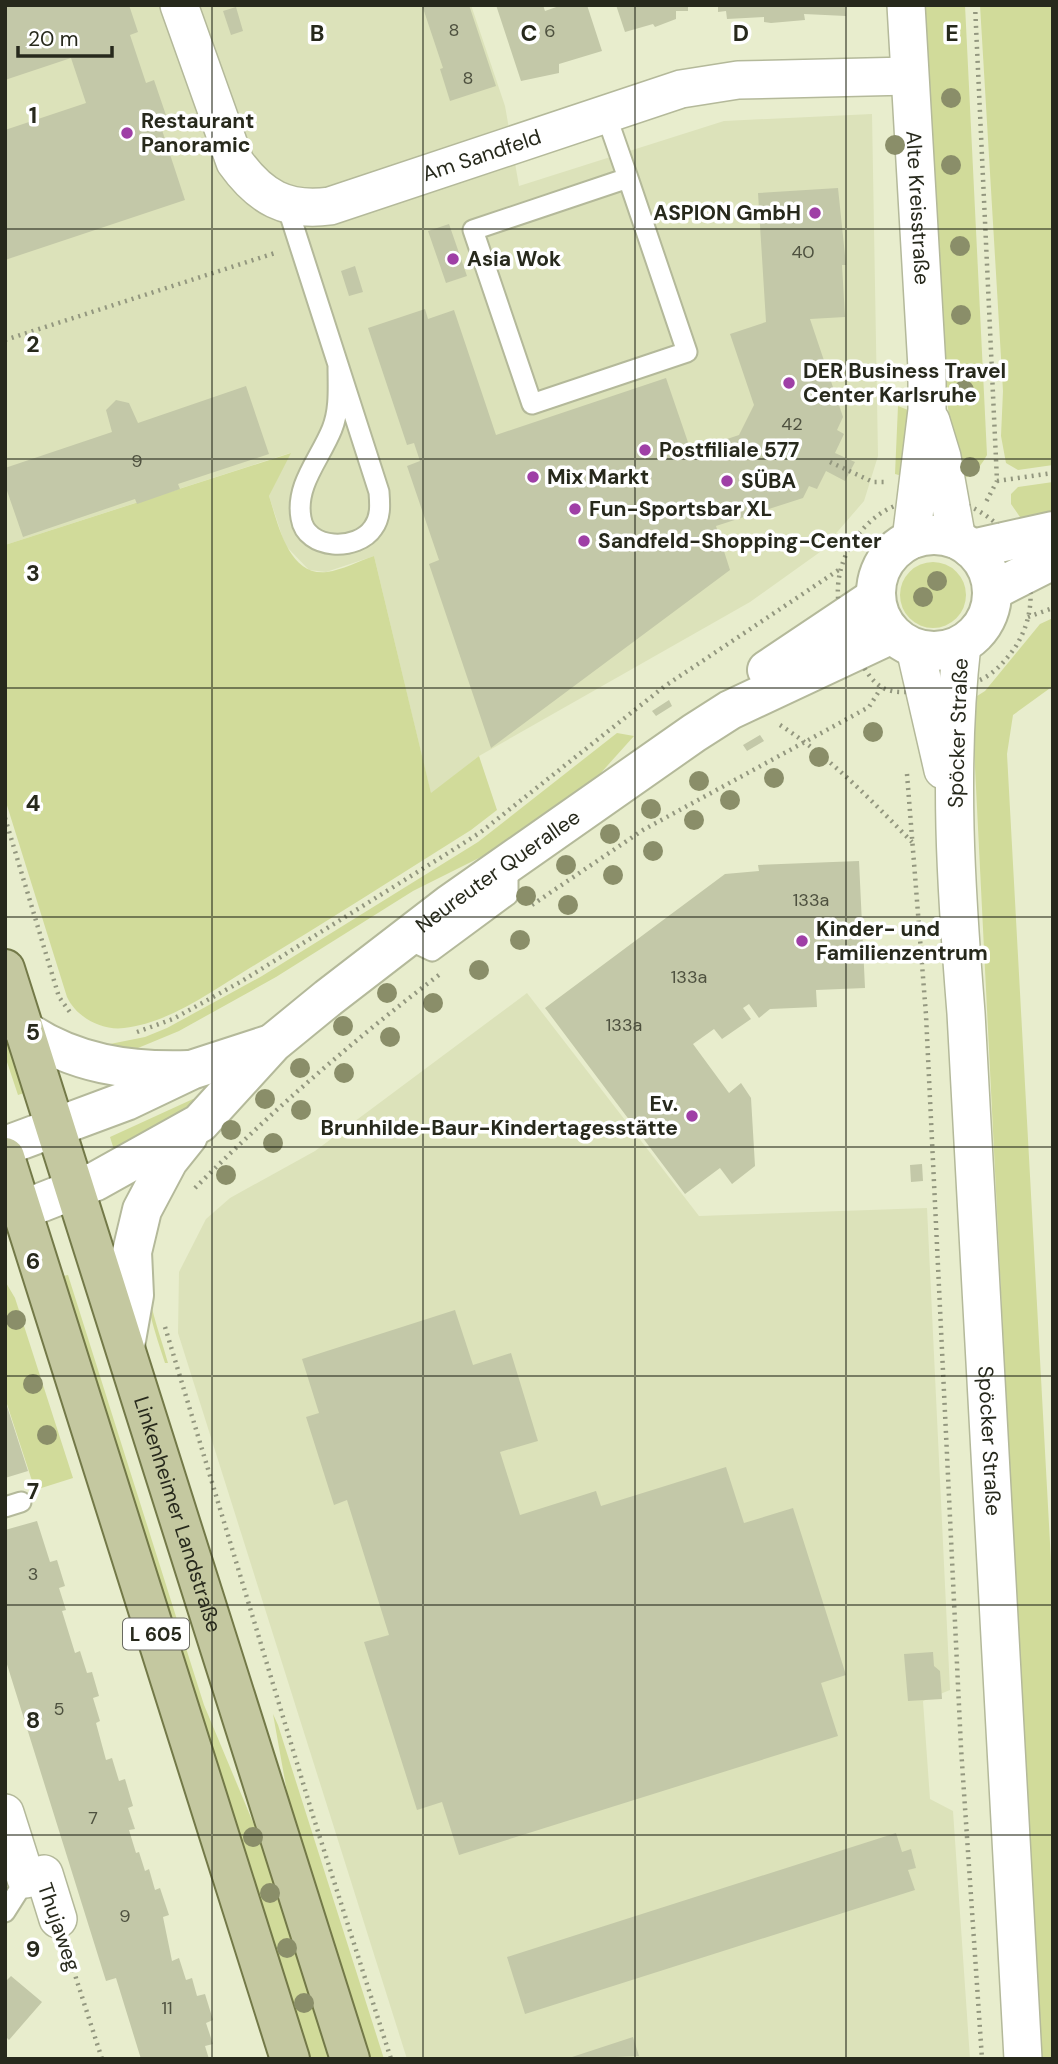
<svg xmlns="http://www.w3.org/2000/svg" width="1058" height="2064" font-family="'DM Sans',sans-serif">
  <rect width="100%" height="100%" fill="#e8edcd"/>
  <path fill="#dce2ba" d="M5 5H471L505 106 519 186 724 121 872 114 878 456 864 501 820 552 750 602 479 756 431 794 374 556 326 572 309 570 285 545 269 496 290 453 5 545Z
    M527 993 699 1216 927 1208 950 1690 923 1701 930 1799 953 1811 970 2059H407L178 1333 179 1272 206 1219 230 1198 315 1151Z"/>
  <path fill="#d1db9a" d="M923 5H965L987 455C980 467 972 479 957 479L943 368Z
    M980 5H1053V465L1018 470 1006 463 1001 436 1003 391Z
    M898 406 908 410 906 477 895 474Z
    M291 453 269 496C278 523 288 577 327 572 342 570 359 561 374 556L431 793 479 756 497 810 471 830C398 876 326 922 253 966 215 989 170 1023 124 1028 102 1031 76 1017 67 997L5 799V545Z
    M1053 482V519L1027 527 1011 504V494L1018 487Z
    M900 595a33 33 0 1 1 66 0a33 33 0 1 1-66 0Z
    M1053 618V686L1013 715 1007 754 1053 1598V2059H1039L973 727 966 703 985 691 1040 624Z
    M617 733 634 736 590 785 493 851 413 891 276 977 179 1031 138 1048 122 1050 105 1045 145 1037 167 1028 262 976 478 842Z
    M5 1024 27 1092 18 1095 5 1056Z
    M193 1099 197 1103 116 1156 110 1137Z
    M152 1229C160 1237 153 1249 150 1260 142 1292 160 1332 168 1363H165C151 1320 136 1278 148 1232Z
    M68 1275 204 1705 270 1863 333 2059H309L63 1276Z
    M5 1281 15 1298 73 1478 35 1490 5 1398Z
    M273 1714 278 1725 384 2059H369L292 1820Z"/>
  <path fill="#c3c8a8" d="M5 5H129L138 32 130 35 146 83 154 80 169 124 161 127 185 200 5 260V130L86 103 71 58 5 80Z
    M422 5H469L496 86 450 101 440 69 443 68Z
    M496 5H543L545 11 562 5H587L602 51 559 64V73L521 81Z
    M616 5H688V11H676V19L655 27 653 24 625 32Z
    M718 5H845L846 16 804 14 805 20 771 23 764 22V17L727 19 726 11 718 12Z
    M236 7 243 31 231 35 223 11Z
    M838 188 846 265H842L845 317 810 319 843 417 837 430 844 434 835 453 855 462 845 481 826 471 817 489 809 486 803 498 716 526 730 570 491 748 429 564 439 560 407 466 420 461 414 443 407 445 368 328 425 309 428 319 454 310 496 435 666 378 691 451 739 435 754 405 730 334 766 322 758 193Z
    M449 224 467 276 446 283 428 231Z
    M355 266 363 292 349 296 341 271Z
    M246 386 269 454 178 484 180 489 137 504 135 499 23 537 5 485V468L112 432 106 410 116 400 129 403 138 423Z
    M669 700 672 706 656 716 652 711Z
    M760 735 764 741 747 751 743 745Z
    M859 861 865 988 816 990 817 1007 770 1009 759 1018 749 1004 743 1008 751 1019 722 1039 714 1029 693 1044 729 1093 741 1083 751 1098 755 1166 732 1184 720 1168 685 1194 545 1008 725 874 759 871 758 865Z
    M922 1164 923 1181 911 1182 910 1165Z
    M455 1310 473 1365 511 1353 538 1441 500 1452 520 1515 596 1491 601 1506 726 1467 744 1523 793 1508 846 1675 821 1683 838 1736 459 1855 442 1802 417 1810 364 1642 389 1635 347 1500 334 1505 306 1417 319 1413 302 1359Z
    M5 1400 28 1471 5 1478Z
    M37 1521 50 1562 57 1560 65 1586 59 1588 66 1610 62 1611 75 1653 80 1651 87 1673 92 1672 99 1696 93 1698 100 1721 96 1723 106 1760 112 1758 119 1781 125 1779 133 1806 128 1808 135 1829 129 1830 136 1853 139 1852 145 1871 149 1869 155 1890 160 1888 169 1915 163 1917 172 1961 179 1958 186 1980 192 1978 197 1996 205 1994 213 2020 206 2023 213 2044 205 2046 209 2059H141L116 1978 106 1981 5 1658V1530Z
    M933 1652 934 1666 940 1671 942 1699 908 1701 904 1654Z
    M896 1833 902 1852 911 1849 916 1868 908 1870 915 1890 525 2014 507 1957Z
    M11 1976 42 2002 9 2040 5 2036V1982Z
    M633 2037 639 2056 569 2059V2058Z"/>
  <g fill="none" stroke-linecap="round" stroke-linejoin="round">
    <defs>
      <path id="service" d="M605 112 628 178
        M628 178 687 352 532 404 473 230Z
        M287 206 379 492C380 505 381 517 373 528 358 551 306 551 301 518 295 485 320 459 332 429 340 409 338 387 338 366
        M407 939 432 951 508 895V863
        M5 1507 21 1502
        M5 1912 26 1879"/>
      <g id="minor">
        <path id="s1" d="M179 5 235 162C260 197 286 212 330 206L681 89 738 80 909 76"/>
        <path id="s2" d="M906 5 927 368V410L911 540"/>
        <path d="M931 421 942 457 957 540"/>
        <path id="s3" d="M962 644C948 767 956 890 966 1013L1023 2059"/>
        <path d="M915 648 943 770"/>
        <path d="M5 1813 26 1879 44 1874 58 1919"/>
      </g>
      <g id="tertiary">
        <circle cx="934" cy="593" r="58"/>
        <path d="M972 549 1053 531"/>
        <path d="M992 591 1053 560"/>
        <path d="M767 670 876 597"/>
        <path d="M24 1030C74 1064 129 1072 189 1070"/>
        <path d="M5 1146 126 1101 191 1070 271 1044"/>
        <path id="s4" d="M22 1210 96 1181 200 1123 273 1043 328 998 450 904 694 733 730 710 892 634"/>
        <path d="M125 1346 134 1295 132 1252 142 1210 168 1161 188 1136"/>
      </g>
      <g id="primary">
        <path id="s5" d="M5 969 350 2059"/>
        <path d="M5 1157 290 2059"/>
      </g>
    </defs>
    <use href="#service" stroke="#b4b99a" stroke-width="23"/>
    <use href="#minor" stroke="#b4b99a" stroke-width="40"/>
    <use href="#tertiary" stroke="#b4b99a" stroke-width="42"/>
    <use href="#primary" stroke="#737948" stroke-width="42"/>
    <path stroke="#93977f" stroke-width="4.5" stroke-dasharray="2 5" stroke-linecap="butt" d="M975 5 997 481 986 502
      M5 340 275 253
      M830 462 873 482H884
      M997 481 1053 473
      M948 499C1013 514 1054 584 1016 646 1007 659 993 676 977 681 965 686 949 686 935 688 919 690 899 696 883 688 864 678 853 644 845 625 825 581 849 529 890 508 908 499 929 500 948 499Z
      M1028 617 1053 608
      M780 725C831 758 870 799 912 842
      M907 774 926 1015 961 1748 982 2059
      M5 818 59 997 72 1015
      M532 905 643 830 869 707 881 688
      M862 929 880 928
      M137 1032 173 1019 242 981 448 853 481 832 665 686 840 569
      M195 1188C272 1111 352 1041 439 975
      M165 1327 313 1816 391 2059
      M67 1950 102 2059"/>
    <use href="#service" stroke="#fff" stroke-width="19"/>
    <use href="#minor" stroke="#fff" stroke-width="37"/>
    <use href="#tertiary" stroke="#fff" stroke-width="38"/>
    <use href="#primary" stroke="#c4c8a0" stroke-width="38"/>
  </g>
  <g fill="#8a8e69">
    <circle cx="951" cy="98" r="10"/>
    <circle cx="895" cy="145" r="10"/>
    <circle cx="951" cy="165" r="10"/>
    <circle cx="960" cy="246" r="10"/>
    <circle cx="961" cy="315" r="10"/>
    <circle cx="964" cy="390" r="10"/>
    <circle cx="970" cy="467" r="10"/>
    <circle cx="937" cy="581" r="10"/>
    <circle cx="923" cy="597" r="10"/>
    <circle cx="873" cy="732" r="10"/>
    <circle cx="819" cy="757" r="10"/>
    <circle cx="774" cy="778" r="10"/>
    <circle cx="699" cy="781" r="10"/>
    <circle cx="730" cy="800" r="10"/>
    <circle cx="651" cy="809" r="10"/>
    <circle cx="694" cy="820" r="10"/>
    <circle cx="610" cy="834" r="10"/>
    <circle cx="653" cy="851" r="10"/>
    <circle cx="566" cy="865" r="10"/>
    <circle cx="613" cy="875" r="10"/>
    <circle cx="526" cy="896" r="10"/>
    <circle cx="568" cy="905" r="10"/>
    <circle cx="520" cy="940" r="10"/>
    <circle cx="479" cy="970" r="10"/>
    <circle cx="387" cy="993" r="10"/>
    <circle cx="433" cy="1003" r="10"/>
    <circle cx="343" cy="1026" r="10"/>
    <circle cx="390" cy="1037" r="10"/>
    <circle cx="300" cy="1068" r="10"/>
    <circle cx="344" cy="1073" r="10"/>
    <circle cx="265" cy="1099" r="10"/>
    <circle cx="301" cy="1110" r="10"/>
    <circle cx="231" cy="1130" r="10"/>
    <circle cx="273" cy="1143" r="10"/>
    <circle cx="226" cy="1175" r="10"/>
    <circle cx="16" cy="1320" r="10"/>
    <circle cx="33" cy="1384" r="10"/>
    <circle cx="47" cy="1435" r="10"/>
    <circle cx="253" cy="1837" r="10"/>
    <circle cx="270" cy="1893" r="10"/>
    <circle cx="287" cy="1948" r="10"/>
    <circle cx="304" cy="2003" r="10"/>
  </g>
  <path fill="none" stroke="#27291c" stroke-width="2" stroke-opacity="0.55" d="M212 5V2059M423 5V2059M635 5V2059M846 5V2059M5 229H1053M5 459H1053M5 688H1053M5 917H1053M5 1147H1053M5 1376H1053M5 1605H1053M5 1835H1053"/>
  <g fill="#9f3fa6" stroke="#fff" stroke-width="2.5">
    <circle cx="127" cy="133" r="7"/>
    <circle cx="815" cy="213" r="7"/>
    <circle cx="453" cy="259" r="7"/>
    <circle cx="789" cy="383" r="7"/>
    <circle cx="645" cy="450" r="7"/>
    <circle cx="533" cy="477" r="7"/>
    <circle cx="727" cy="481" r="7"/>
    <circle cx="575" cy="509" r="7"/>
    <circle cx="584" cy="541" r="7"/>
    <circle cx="802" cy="941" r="7"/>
    <circle cx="692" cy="1116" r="7"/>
  </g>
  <g text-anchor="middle" stroke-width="7" stroke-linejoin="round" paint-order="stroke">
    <g font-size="18" fill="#4e513f">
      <text x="454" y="36">8</text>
      <text x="550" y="37">6</text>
      <text x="468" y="84">8</text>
      <text x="803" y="258">40</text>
      <text x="792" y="430">42</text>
      <text x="137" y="467">9</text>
      <text x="811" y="906">133a</text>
      <text x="689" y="983">133a</text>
      <text x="624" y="1031">133a</text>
      <text x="33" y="1580">3</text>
      <text x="59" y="1715">5</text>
      <text x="93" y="1824">7</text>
      <text x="125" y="1922">9</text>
      <text x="167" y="2014">11</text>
    </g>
    <rect fill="#fff" stroke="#686960" stroke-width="2" x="123" y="1618.5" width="66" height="31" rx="5"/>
    <g font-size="19" font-weight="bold" fill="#27291c">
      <text x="156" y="1641">L 605</text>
    </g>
    <g font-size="21" font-weight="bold" fill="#27291c" stroke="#fff" text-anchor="start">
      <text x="141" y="128">Restaurant<tspan x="141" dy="24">Panoramic</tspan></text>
      <text x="801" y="220" text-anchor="end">ASPION GmbH</text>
      <text x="467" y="266">Asia Wok</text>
      <text x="803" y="378">DER Business Travel<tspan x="803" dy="24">Center Karlsruhe</tspan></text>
      <text x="659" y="457">Postfiliale 577</text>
      <text x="547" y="484">Mix Markt</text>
      <text x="741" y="488">SÜBA</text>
      <text x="589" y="516">Fun-Sportsbar XL</text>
      <text x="598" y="548">Sandfeld-Shopping-Center</text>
      <text x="816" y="936">Kinder- und<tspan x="816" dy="24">Familienzentrum</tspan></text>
      <text x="678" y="1111" text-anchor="end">Ev.<tspan x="678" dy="24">Brunhilde-Baur-Kindertagesstätte</tspan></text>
    </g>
    <g font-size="21" fill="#27291c" stroke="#fff">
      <text dy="7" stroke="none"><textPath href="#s1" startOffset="438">Am Sandfeld</textPath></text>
      <text dy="7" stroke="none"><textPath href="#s2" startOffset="203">Alte Kreisstraße</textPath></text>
      <text transform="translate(958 733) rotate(-88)" y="7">Spöcker Straße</text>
      <text dy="7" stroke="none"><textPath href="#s4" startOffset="590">Neureuter Querallee</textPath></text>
      <text dy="7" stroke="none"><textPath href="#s3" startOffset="798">Spöcker Straße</textPath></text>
      <text dy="7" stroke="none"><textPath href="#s5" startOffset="572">Linkenheimer Landstraße</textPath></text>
      <text transform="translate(59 1927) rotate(71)" y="7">Thujaweg</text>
    </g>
  </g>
  <g font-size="23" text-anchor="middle" font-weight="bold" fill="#27291c" stroke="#fff" stroke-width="7" stroke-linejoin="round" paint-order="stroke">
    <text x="317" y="41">B</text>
    <text x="529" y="41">C</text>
    <text x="741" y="41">D</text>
    <text x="952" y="41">E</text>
    <text x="33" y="123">1</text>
    <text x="33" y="352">2</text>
    <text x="33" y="581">3</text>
    <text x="33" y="811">4</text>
    <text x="33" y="1040">5</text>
    <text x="33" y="1269">6</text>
    <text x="33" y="1499">7</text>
    <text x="33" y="1728">8</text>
    <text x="33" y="1957">9</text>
  </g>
  <rect width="1058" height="2064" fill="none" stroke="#27291c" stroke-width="14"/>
  <path d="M18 46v10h94v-10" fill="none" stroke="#27291c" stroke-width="3.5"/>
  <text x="28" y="46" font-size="21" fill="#27291c" stroke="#ffffff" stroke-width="5" paint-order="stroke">20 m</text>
</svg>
